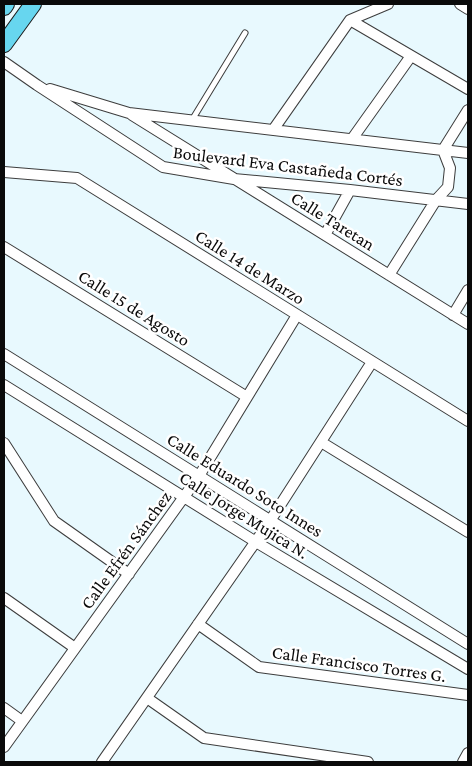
<svg xmlns="http://www.w3.org/2000/svg" width="472" height="766" font-family="'Crimson Pro',serif">
  <rect width="100%" height="100%" fill="#e8f9fe"/>
  <g fill="none" stroke-linecap="round" stroke-linejoin="round">
    <defs>
      <path id="lane" d="M192 120 245 33"/>
      <path id="street" d="M460 4 468 9
        M350 20 468 89
        M4 62 37 85 163 167 234 179 350 190 468 204
        M50 89 129 113 468 153
        M132 115 468 324
        M273 130 350 20 388 4
        M352 139 411 56
        M4 172 77 178 468 421
        M325 235 350 190
        M4 247 247 397
        M389 275 436 200 448 187 450 168 443 150 468 110
        M453 315 468 290
        M4 354 468 644
        M4 385 256 542 468 669
        M321 442 468 532
        M4 443 54 521 129 574
        M4 598 75 648
        M198 624 259 667 468 695
        M147 698 204 738 368 762
        M4 708 22 721
        M4 747 199 476 297 315
        M102 762 270 521 372 362
        M463 762 468 753"/>
      <path id="primary" d="M4 7 6 4
        M4 44 33 4"/>
    </defs>
    <use href="#lane" stroke="#3d3d3d" stroke-width="7"/>
    <use href="#street" stroke="#3d3d3d" stroke-width="12"/>
    <use href="#primary" stroke="#1b1b1b" stroke-width="18"/>
    <use href="#lane" stroke="#fff" stroke-width="5"/>
    <use href="#street" stroke="#fff" stroke-width="10"/>
    <use href="#primary" stroke="#67d6ef" stroke-width="16"/>
  </g>
  <g text-anchor="middle" stroke-width="5" stroke-linejoin="round" paint-order="stroke">
    <g font-size="18" fill="#0a0a0a" stroke="#fff">
      <text transform="translate(288 166) rotate(7)" y="6">Boulevard Eva Castañeda Cortés</text>
      <text transform="translate(333 221) rotate(32)" y="6">Calle Taretan</text>
      <text transform="translate(250 267) rotate(32)" y="6">Calle 14 de Marzo</text>
      <text transform="translate(134 308) rotate(32)" y="6">Calle 15 de Agosto</text>
      <text transform="translate(245 485) rotate(32)" y="6">Calle Eduardo Soto Innes</text>
      <text transform="translate(244 515) rotate(32)" y="6">Calle Jorge Mujica N.</text>
      <text transform="translate(126 550) rotate(-54)" y="6">Calle Efrén Sánchez</text>
      <text transform="translate(359 664) rotate(8)" y="6">Calle Francisco Torres G.</text>
    </g>
  </g>
  <rect width="472" height="766" fill="none" stroke="#0a0a0a" stroke-width="10"/>
</svg>
